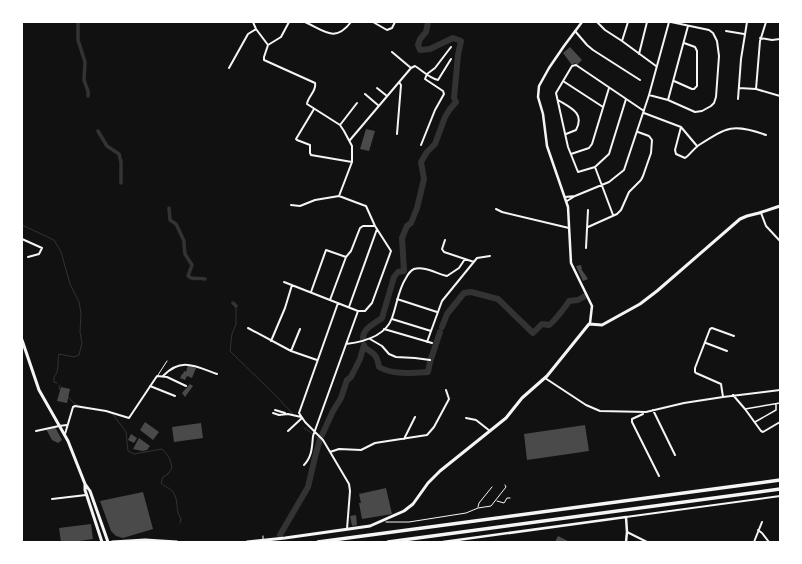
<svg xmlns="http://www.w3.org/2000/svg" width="802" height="564" font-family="'PT Sans',sans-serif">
  <rect width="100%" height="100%" fill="#111"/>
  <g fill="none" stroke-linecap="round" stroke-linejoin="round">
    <path stroke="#333" stroke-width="1" d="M22 225 54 240 61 252 70 284 79 302 81 313 80 332 82 343 79 355 74 357 59 354C57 361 60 371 54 377V382L57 383
      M236 306V324L232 334 230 351C251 372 273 392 293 414
      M60 390 59 388 60 385
      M68 397 75 404 80 406
      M112 413 126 432 128 451 134 454 162 449C168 455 171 460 172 468L168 474 163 477 161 483C164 487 171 488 173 492 179 500 175 511 181 519L180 523
      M304 428 313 434
      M314 435 319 440"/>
    <path stroke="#333" stroke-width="3.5" d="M78 22V40L85 62 84 80 88 91V96
      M98 131 107 146 119 154 121 162V183
      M169 208 170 220 176 224 178 228 184 241V245L185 254 192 265 188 276C193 281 199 277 205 279
      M233 303 236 306"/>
    <path stroke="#333" stroke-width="6" d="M442 327 447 314 464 293 471 292 498 299 533 333 542 324C543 324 548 325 549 325 552 324 567 305 569 301L578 300 585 296
      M363 339C363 328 374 324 382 318L394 277 398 272 404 271 402 238 407 226 411 223 417 208 424 179 421 162 427 152 435 144 445 117 450 109 456 102 454 98 458 55 461 41 453 38 430 49 420 50 418 45 420 39 426 32 428 22
      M364 347C374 354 377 354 379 367 393 375 413 373 428 372L430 362 440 332
      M322 435 333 411 341 398 347 380 351 377 360 359 364 345
      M280 535 308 487 315 457 320 439"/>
  </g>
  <path fill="#4a4a4a" d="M570 47 582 60 577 65 575 63 572 65 563 53Z
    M366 129 375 131 369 151 360 149Z
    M581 265 582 270 588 279 583 281 576 266Z
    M188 365 196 368 192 378 187 376 185 380 180 378 182 374H183L184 371 186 372Z
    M190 384 193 386 185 397 182 393Z
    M61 387 70 389 67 403 57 401Z
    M145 422 159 432 153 440 140 430Z
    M201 423 203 438 174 442 172 427Z
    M585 425 589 451 527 460 524 434Z
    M55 427 62 440 58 443 52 440 46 429Z
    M131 434 137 438 134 443 128 440Z
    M139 438 150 446 147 450 142 451 133 449Z
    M386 488 392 514 362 519 359 503H361L359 494Z
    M143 492 153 529 123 538 116 536 111 531 100 501Z
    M356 515 357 525 352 526 350 516Z
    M91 524 93 539 73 542H61L59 528Z
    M558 536 570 542H555Z"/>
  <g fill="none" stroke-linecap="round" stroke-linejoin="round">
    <path stroke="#f5f5f5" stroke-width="1" d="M497 501 504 503 507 498H510
      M478 507 479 503 492 487
      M386 522H409L466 513 478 508 491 506 506 487 505 485"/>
    <path stroke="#f5f5f5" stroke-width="1" d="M158 375 167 361
      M263 542V536"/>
    <path stroke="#f5f5f5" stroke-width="1.5" d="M745 409 780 403
      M755 422 776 410V404"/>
    <path stroke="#f5f5f5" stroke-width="2" d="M253 22 256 29 268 45 281 37 289 22
      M305 22C325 31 335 43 351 22
      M373 22 387 30 392 28 395 22
      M597 22 605 30 622 41 656 66
      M575 31 587 45 593 50 640 80
      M726 31 744 34
      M760 38 772 40 780 39
      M622 41 628 22
      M268 45 264 57V60L315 83C317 91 308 96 307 104L340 125 344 131 352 146V162L339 196
      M392 52 411 68
      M639 54 647 22
      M229 68 248 34 256 29
      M563 81 603 107
      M674 81 692 89H694L697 86V51L695 47 684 43
      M377 88 387 96
      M739 88 756 89 780 96
      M756 89 760 41 766 22
      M365 94 379 106
      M649 95 668 100 695 112 702 111 711 106 714 103 716 97 719 56 717 41 713 33 709 30 671 22
      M626 99 609 154 595 167 578 172 568 147 556 93 572 66 576 65 644 111
      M738 99 741 59 747 22
      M558 100C571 108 585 113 576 130L566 134
      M668 100 688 26
      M314 109 296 139 297 140 310 145V153L311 155 352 162
      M644 113 681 127 697 146
      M340 125 357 103
      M681 127 675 150 676 154 685 158C690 155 693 149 699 145 727 127 733 123 766 135
      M397 134 401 85 399 82
      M350 140 411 68 415 66C422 70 429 78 438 80L451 59
      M421 145 435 110 444 94 443 91 425 79 427 74 435 68 451 47
      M571 154 589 148 592 144 609 88
      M595 167 613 215
      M565 197 575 196
      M567 201 575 196 609 182 624 170 649 95 669 22
      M496 209 502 212 569 228
      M761 213 766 226 780 241
      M588 227 617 214 621 210 629 192 641 180 643 176 651 153 652 140 649 136 638 132
      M22 239 42 248 39 254 28 257
      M445 240 442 249 444 252 474 262
      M586 248 588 210
      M284 282 358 311H365L372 303 391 251 375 226 366 206 363 205 339 196 315 200 300 206 291 205
      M311 292 326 250 346 257
      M397 299 437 312
      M330 300 346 257 351 251 360 228 363 226H375
      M338 303 299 413 305 422 323 440 349 484 350 491 347 529
      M349 307 377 229
      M392 319 431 331
      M248 328 291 351 317 360
      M384 329 432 343
      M370 339 382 346 389 354 396 357 415 358 430 360
      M271 341 285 308 292 285
      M427 342 442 301 477 258 490 256
      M706 343 727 351
      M346 344C363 342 385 337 392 318 397 305 398 290 406 278 408 274 410 271 414 269 425 266 437 274 447 276L459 268 465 259
      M291 351 300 329
      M163 376C181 357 195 366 217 374
      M545 378 586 405 600 411 646 412 684 403 723 397 780 390
      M150 386 175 396
      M733 395 745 409 761 431 763 432 780 422
      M723 397 721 384 696 373 695 372V368L710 329 712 328 734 336
      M275 410 285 413
      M653 410 675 455
      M273 413 279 415 288 414 301 417
      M643 414 632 419V422L659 476
      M466 418 476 420 490 431
      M36 431 59 426 67 425
      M288 431 302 418
      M65 434 73 407 75 406 106 411 129 418 157 376 167 377 186 386
      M404 439 415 417
      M330 452 339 449 361 450 375 443 427 435 434 427 449 399 446 390
      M304 465C312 457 312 447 313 436L358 311
      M52 499 86 495
      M626 517 780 496
      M758 530 762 533 769 542
      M627 532 647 542
      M754 542 762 522"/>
    <path stroke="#f5f5f5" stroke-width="2.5" d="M582 22 564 46 549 68 539 86 538 97 543 114 547 146 568 207 571 263 592 306 590 323
      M443 542 626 517 627 532 626 542"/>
    <path stroke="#f5f5f5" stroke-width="3" d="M112 542 145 540 177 542
      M247 542 285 538 370 526 404 511 413 504 428 483 440 471 506 418 522 398 547 376 589 324 602 325 640 304 657 291 740 219 747 216 759 213 780 206"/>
    <path stroke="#f5f5f5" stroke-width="3" d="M22 340 39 390 68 441 85 484 90 491 108 542
      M85 484V490L102 542"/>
    <path stroke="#f5f5f5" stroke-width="3.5" d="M318 542 780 480
      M388 542 780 489"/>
  </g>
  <rect width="802" height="564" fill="none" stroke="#ffffff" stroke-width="46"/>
</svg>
